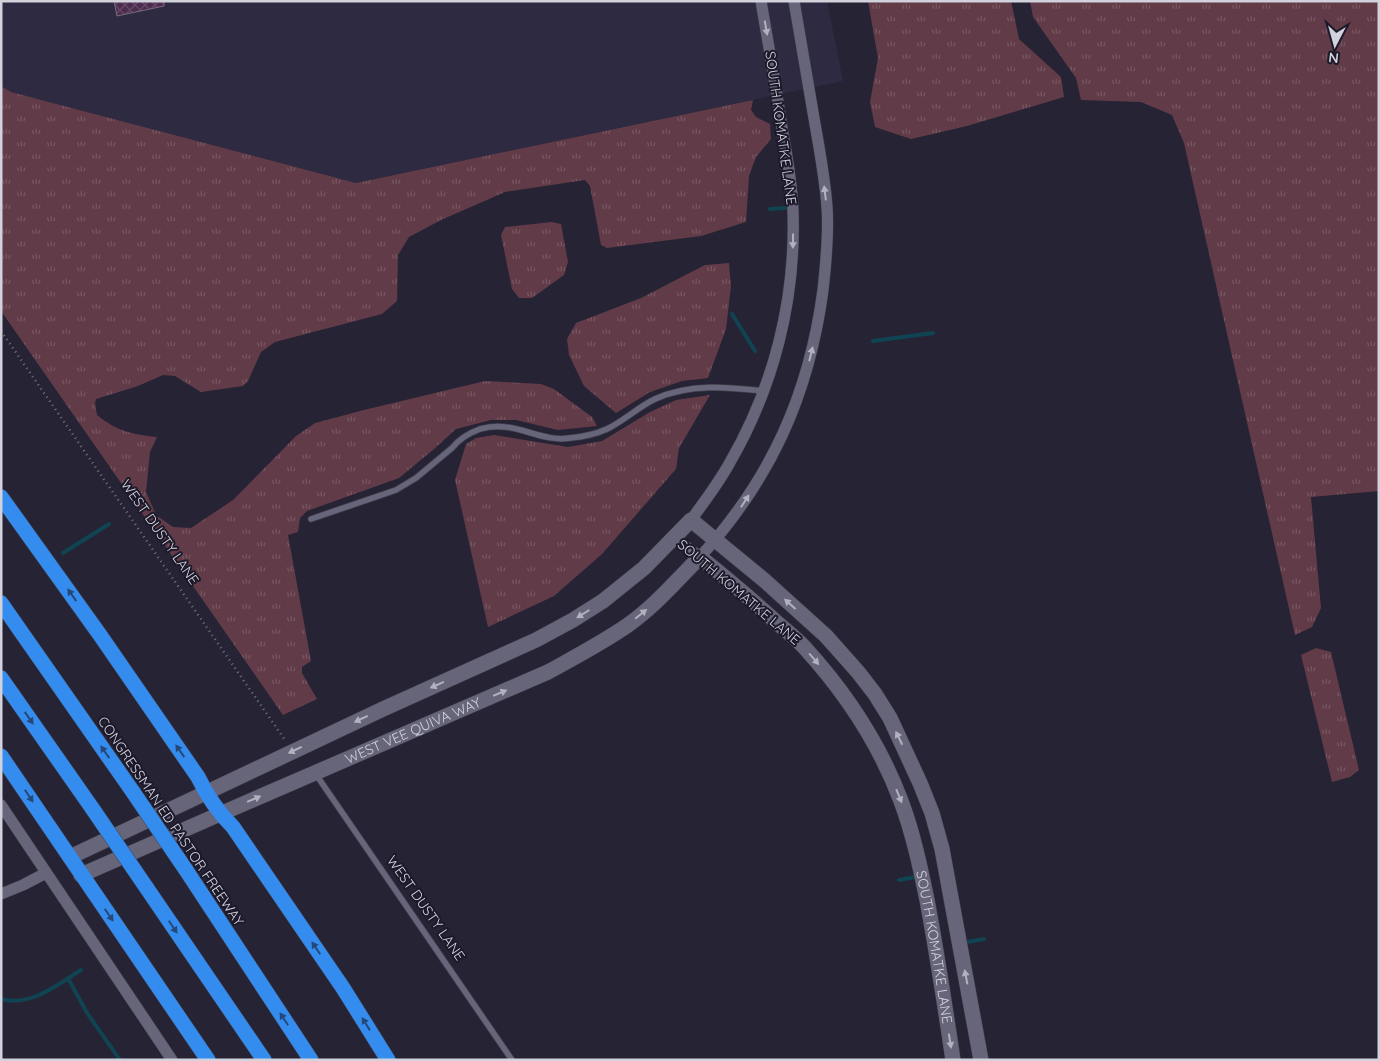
<svg xmlns="http://www.w3.org/2000/svg" width="1380" height="1061" font-family="Quicksand,sans-serif">
  <defs>
    <pattern id="grass-tufts" width="24" height="20" patternUnits="userSpaceOnUse" patternTransform="scale(1.25)"><rect width="24" height="20" fill="#623b48"/><path d="M3 7l-1-3M5 7V3M7 7l1-3M15 17l-1-3M17 17v-4M19 17l1-3" fill="none" stroke="#785662"/></pattern>
    <pattern id="building-cross-hatch" width="8" height="8" patternUnits="userSpaceOnUse" patternTransform="scale(1.25)"><rect width="8" height="8" fill="#4b2c4f"/><path d="M0 0l8 8M0 8l8-8" fill="none" stroke="#644a68"/></pattern>
  </defs>
  <rect width="100%" height="100%" fill="#252334"/>
  <path fill="#2d2a41" d="M1 1H827L843 81 356 183 11 92 1 86Z"/>
  <path fill="url(#grass-tufts)" d="M868 1H1011L1019 39 1061 77 1064 97 967 126 911 139 875 127 870 102 878 58Z
    M1030 1H1379V491L1311 497 1321 608 1312 627 1295 635 1184 143 1172 115 1141 102 1081 100 1076 78 1033 17Z
    M1 86 11 92 356 183 753 100 751 110 756 117 770 124 771 139 756 157 749 176 746 222 701 236 607 248 601 245 590 186 585 180 505 192 441 220 409 237 398 255 397 301 382 314 275 342 261 352 248 381 243 386 201 392 175 376 163 375 138 386 96 399 95 403 97 415C118 432 132 434 157 437L150 452 146 492 156 515 173 527 191 528 233 500 296 436 315 423 364 410 485 381 541 384 554 389 592 417 597 426 558 430 516 420H491L456 429 434 449 399 478 307 511 300 518 298 532 288 535 311 661 302 667V673L317 699 283 715 1 311Z
    M552 222 561 224 568 262 564 275 532 298H519L512 289 501 235 505 227Z
    M729 263 731 286 726 329 708 378 682 381 650 392 616 413 584 386 569 355 567 339 576 323 641 298 705 265Z
    M710 395 679 448 676 469 602 554 554 596 488 627 455 480 466 444 476 438 494 435 568 447 602 441 650 412 676 400Z
    M1316 648 1331 652 1359 770 1350 777 1332 782 1301 655Z"/>
  <g fill="none" stroke-linecap="round" stroke-linejoin="round">
    <path stroke="#114452" stroke-width="4" d="M770 209 785 208
      M732 314 755 351
      M873 341 933 333
      M63 553 109 524
      M899 880 915 877
      M967 942 984 939
      M68 978 87 1013 120 1060
      M1 999C31 1007 57 985 81 970"/>
  </g>
  <path fill="url(#building-cross-hatch)" stroke="#7a6b7b" d="M114 1H164V6L117 16Z"/>
  <g fill="none" stroke-linecap="round" stroke-linejoin="round">
    <defs>
      <path id="lane" d="M311 519 396 490 416 478 452 448C460 438 469 433 480 429 515 419 539 443 570 438 581 437 596 434 607 429 624 421 638 407 655 399 690 383 728 387 764 391
        M315 773 512 1060"/>
      <path id="street" d="M691 520C704 502 718 484 729 464 774 387 796 299 793 211 792 183 787 155 782 128 776 86 768 43 761 1
        M674 538 700 557C771 479 809 395 823 290 826 263 829 234 827 207 825 179 820 152 815 124 808 83 801 42 794 1
        M1 805 172 1060
        M1 894 23 885 46 873"/>
      <g id="secondary">
        <path d="M70 857 383 709 536 640 573 620 603 601 644 568 691 520 764 580 826 636 858 672 875 694 890 718 920 783 932 813 942 849 981 1060"/>
        <path id="s1" d="M81 875 220 814 548 672C575 657 602 643 628 625 655 606 677 580 700 557 725 577 750 598 774 620 785 630 796 638 805 648 846 693 880 745 901 801 913 833 920 866 927 900 937 953 945 1006 953 1060"/>
      </g>
      <path id="highway" d="M1 497 100 635 198 777C207 796 218 812 233 827L343 988 388 1060
        M1 603 133 792
        M1 678 92 808
        M1 756 208 1060
        M186 870 311 1060
        M146 887 264 1060"/>
    </defs>
    <use href="#lane" stroke="#413f4d" stroke-width="7"/>
    <use href="#street" stroke="#413f4d" stroke-width="12"/>
    <use href="#secondary" stroke="#413f4d" stroke-width="16"/>
    <use href="#highway" stroke="#413f4d" stroke-width="16"/>
    <path stroke="#777684" stroke-width="2.5" stroke-dasharray="1 4" stroke-linecap="butt" d="M1 331 285 740"/>
    <use href="#lane" stroke="#676579" stroke-width="5.5"/>
    <use href="#street" stroke="#676579" stroke-width="11"/>
    <use href="#secondary" stroke="#676579" stroke-width="15"/>
    <use href="#highway" stroke="#348cee" stroke-width="15"/>
    <defs>
      <path id="highway-bridge" d="M133 792 186 870
        M92 808 146 887"/>
    </defs>
    <use href="#highway-bridge" stroke="#413f4d" stroke-width="16" stroke-linecap="butt"/>
    <use href="#highway-bridge" stroke="#348cee" stroke-width="15"/>
  </g>
  <defs><path id="oneway-solid" d="M-6-.8H1V-3.2L6.5 0L1 3.2V.8H-6Z" transform="scale(1.25)"/></defs>
  <g fill="#b2b1bf">
    <use href="#oneway-solid" transform="translate(766 28) rotate(80)"/>
    <use href="#oneway-solid" transform="translate(825 193) rotate(-97)"/>
    <use href="#oneway-solid" transform="translate(793 241) rotate(91)"/>
    <use href="#oneway-solid" transform="translate(811 354) rotate(-76)"/>
    <use href="#oneway-solid" transform="translate(745 501) rotate(-57)"/>
    <use href="#oneway-solid" transform="translate(790 604) rotate(-138)"/>
    <use href="#oneway-solid" transform="translate(583 614) rotate(148)"/>
    <use href="#oneway-solid" transform="translate(641 614) rotate(-39)"/>
    <use href="#oneway-solid" transform="translate(814 659) rotate(49)"/>
    <use href="#oneway-solid" transform="translate(437 685) rotate(156)"/>
    <use href="#oneway-solid" transform="translate(500 693) rotate(-23)"/>
    <use href="#oneway-solid" transform="translate(361 719) rotate(155)"/>
    <use href="#oneway-solid" transform="translate(899 738) rotate(-116)"/>
    <use href="#oneway-solid" transform="translate(295 750) rotate(155)"/>
    <use href="#oneway-solid" transform="translate(899 796) rotate(68)"/>
    <use href="#oneway-solid" transform="translate(254 799) rotate(-23)"/>
    <use href="#oneway-solid" transform="translate(966 977) rotate(-101)"/>
    <use href="#oneway-solid" transform="translate(950 1041) rotate(81)"/>
  </g>
  <g fill="#264878">
    <use href="#oneway-solid" transform="translate(72 595) rotate(-125)"/>
    <use href="#oneway-solid" transform="translate(29 718) rotate(55)"/>
    <use href="#oneway-solid" transform="translate(180 751) rotate(-125)"/>
    <use href="#oneway-solid" transform="translate(105 752) rotate(-125)"/>
    <use href="#oneway-solid" transform="translate(29 796) rotate(56)"/>
    <use href="#oneway-solid" transform="translate(109 915) rotate(55)"/>
    <use href="#oneway-solid" transform="translate(173 927) rotate(56)"/>
    <use href="#oneway-solid" transform="translate(316 948) rotate(-124)"/>
    <use href="#oneway-solid" transform="translate(284 1019) rotate(-123)"/>
    <use href="#oneway-solid" transform="translate(366 1024) rotate(-122)"/>
  </g>
  <g text-anchor="middle" stroke-width="4" stroke-linejoin="round" paint-order="stroke">
    <g font-size="14" fill="#d2d2dd" stroke="#1c1a2a">
      <text transform="translate(781 128) rotate(82)" y="5">SOUTH KOMATKE LANE</text>
      <text transform="translate(160 532) rotate(55)" y="5">WEST DUSTY LANE</text>
      <text transform="translate(739 592) rotate(40)" y="5">SOUTH KOMATKE LANE</text>
      <text dy="5" stroke="none"><textPath href="#s1" startOffset="362">WEST VEE QUIVA WAY</textPath></text>
      <text transform="translate(171 821) rotate(56)" y="5">CONGRESSMAN ED PASTOR FREEWAY</text>
      <text transform="translate(426 908) rotate(55)" y="5">WEST DUSTY LANE</text>
      <text dy="5" stroke="none"><textPath href="#s1" startOffset="1172">SOUTH KOMATKE LANE</textPath></text>
    </g>
  </g>
  <rect width="1380" height="1061" fill="none" stroke="#d2d2dd" stroke-width="5"/>
  <g transform="translate(1335 45) rotate(186)" stroke="#1c1a2a" stroke-width="4" paint-order="stroke">
  <path d="M0-4L9 19L0 12L-9 19Z" fill="#d2d2dd"/>
  <text y="-8" font-size="14" font-weight="bold" text-anchor="middle" fill="#d2d2dd">N</text>
  </g>
</svg>
